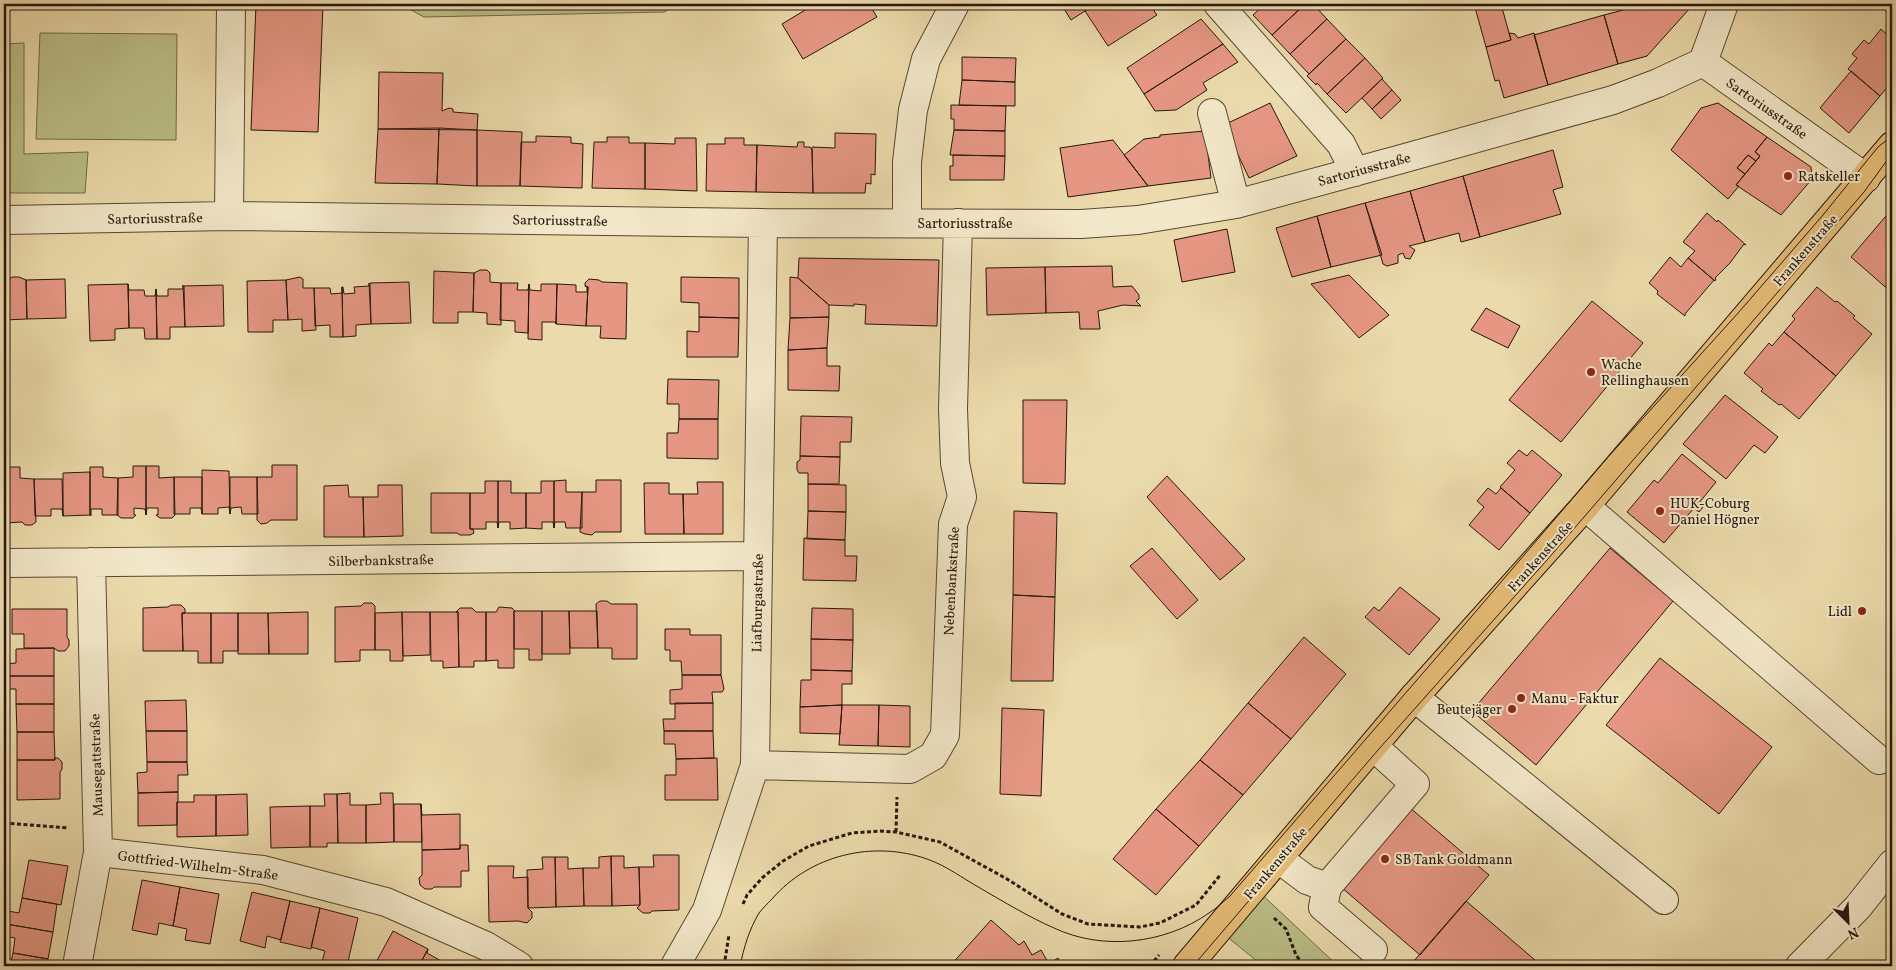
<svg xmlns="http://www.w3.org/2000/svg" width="1896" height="970" font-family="Vollkorn,serif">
  <rect width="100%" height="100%" fill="#ebdaab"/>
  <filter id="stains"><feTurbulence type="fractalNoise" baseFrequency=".004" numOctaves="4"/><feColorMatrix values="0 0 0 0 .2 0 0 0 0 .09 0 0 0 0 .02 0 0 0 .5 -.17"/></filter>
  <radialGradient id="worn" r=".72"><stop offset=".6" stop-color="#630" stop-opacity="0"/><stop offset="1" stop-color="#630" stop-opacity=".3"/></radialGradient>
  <path fill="#bbbe87" stroke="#716a49" d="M400 4H679L664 12 424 17Z
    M40 33 177 34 176 140 36 139Z
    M24 43V154L88 152 85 193H4V44Z
    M1256 889 1338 966H1263L1220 931Z"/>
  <path fill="#e69784" stroke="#27170b" d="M256 4H323L318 132 251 130Z
    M815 4H869L877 17 803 59 782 24Z
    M1061 4H1096L1071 20Z
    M1096 4H1149L1157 15 1108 46 1085 11Z
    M1265 4H1305L1272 35 1253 15Z
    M1305 4H1313L1327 19 1290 54 1272 35Z
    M1474 4H1501L1511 40 1486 47Z
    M1628 4H1686L1691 7 1647 56 1618 64 1604 15 1623 10Z
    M1604 15 1618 64 1548 85 1534 35Z
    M1201 19 1223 44 1144 94 1127 68Z
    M1327 19 1346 39 1309 74 1290 54Z
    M1881 29 1892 39V81L1880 96 1848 69 1857 58 1852 54 1864 40 1869 44Z
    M1509 33 1515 34 1518 38 1534 33 1548 85 1504 98 1499 80 1495 81 1486 47 1511 40Z
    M1346 39 1365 58 1327 94 1317 83 1316 85 1307 76Z
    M1223 44 1238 62 1203 83 1207 90 1176 110 1155 111 1144 94Z
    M962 57 1016 58 1015 82 962 80Z
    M1365 58 1383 78 1346 113 1327 94Z
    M1851 71 1880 96 1849 133 1820 108Z
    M379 72 443 73 442 111 449 108 453 109V112L478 114 477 130 378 129Z
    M1382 79 1392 90 1372 109 1362 98Z
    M962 80 1015 82V106L959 105Z
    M1392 90 1401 100 1381 119 1372 109Z
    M1270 103 1297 156 1249 178 1224 125Z
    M1718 103 1767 137 1755 152 1760 156 1756 161 1748 155 1737 168 1745 174 1736 185 1739 186 1728 199 1671 150 1701 108Z
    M951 105 1006 106 1005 131 954 130V119H951Z
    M439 128 477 130V186L437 184Z
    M439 128 437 184 375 183 378 129Z
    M477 130 522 132 520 186H477Z
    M954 130 1005 131V156L950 155Z
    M1205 131 1211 178 1148 186 1124 155 1144 139 1160 137V135Z
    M835 133 876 134 875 175 871 174V184L866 183 865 193H813L812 147 835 148Z
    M536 136 571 137V143L583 144 582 188 520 186 521 142H536Z
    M607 137H629V143H645V189L592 188 594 142H607Z
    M1767 137 1811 167 1812 179 1781 215 1736 185 1760 156 1755 152Z
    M675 138H696L697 191 645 189V143L675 144Z
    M725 138H744V145H757L756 192 706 191 707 144H725Z
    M1113 140 1148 186 1068 197 1060 148Z
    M798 142H804V147H810L812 150 813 193 756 192 757 145 797 147Z
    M1553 150 1563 187 1553 190 1561 214 1480 237 1463 176Z
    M953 155 1005 156 1004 180H950V166H953Z
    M1748 155 1756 161 1745 174 1737 168Z
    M1463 176 1480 237 1461 242 1459 233 1425 242 1410 191Z
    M1410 191 1425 242 1409 246 1415 250 1410 259 1405 258 1403 253 1398 255V263L1387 266 1383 264 1365 203Z
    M1365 203 1382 255 1331 267 1317 216Z
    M1707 213 1717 222 1718 220 1746 245 1744 244 1730 263 1715 278 1716 279 1715 281 1688 258 1695 251 1683 242Z
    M1317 216 1331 267 1292 277 1276 228Z
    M1886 216 1892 222 1891 292 1851 257Z
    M1227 229 1235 272 1182 282 1174 240Z
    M1670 257 1681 267 1688 258 1714 280 1685 314V316L1657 294 1658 291 1649 283Z
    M799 258 939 260 937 326 865 324 866 305 854 304V306L829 305 798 278Z
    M1112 266 1113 287 1132 286 1139 295V299L1136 301 1141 306 1123 305 1098 311 1100 329H1080L1079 312 1046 313 1045 267Z
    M1045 267 1046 313 987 315 986 268Z
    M480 270H487L490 273V282L501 283V325L487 324V313L473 312 474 273Z
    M434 271 474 273 473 312H458V323H433Z
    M1349 275 1389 315 1359 338 1311 284Z
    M12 277H19L26 280 27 319 4 320V290H8V280Z
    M300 277 303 279V288H314L316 330 302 331V319L288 320 286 280Z
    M681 277 739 278V318L699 317V303L681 302Z
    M790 277 798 278 829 305V317L790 318Z
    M65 279 66 318 27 319 26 280Z
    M589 279 599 280 602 282 627 283 626 339 600 338 601 326H586L588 287 585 286V283Z
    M286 280 288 320H273V332H248L247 281Z
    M409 282 411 323 371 324 370 283Z
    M369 283 371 324 356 325V336L343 337 342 287H343L344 294 355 293 354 287 369 286Z
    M501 283H518L517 290H528L529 284 528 333 515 332V321L500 320Z
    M128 284 129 328 115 329V340L90 341 88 285Z
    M128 284 129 290H144L145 296H155L156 289 157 339H145L144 328H129Z
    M529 284 530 290 541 291V284H557L556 324 555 322H542V340L528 339Z
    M557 284 576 285V292H587V287L585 286 588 287 586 326 556 324Z
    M183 285 185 327H170V339H157L156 289 157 296H168V289H183Z
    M223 285 224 326 185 327 184 286Z
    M342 287 343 337H330V325L315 326 314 288H330L331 294 342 293Z
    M1817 287 1835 302 1837 301 1855 316 1853 318 1872 334 1836 376 1784 332 1795 319 1792 316Z
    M1592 301 1643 343 1561 442 1509 400Z
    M1486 308 1520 326 1508 348 1471 330Z
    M699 317 739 318 738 357H687V331L699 332Z
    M829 317 827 348 788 350 790 318Z
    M1784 332 1836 376 1799 419 1781 404 1779 405 1761 391 1763 389 1744 373 1769 343 1772 346Z
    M827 348V366H840L839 391 788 390V350Z
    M668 379 719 380 718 419H679V404H667Z
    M1725 395 1778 437 1765 453 1754 445 1726 479 1683 444Z
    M1023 400H1067L1065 484 1023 483Z
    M801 416 852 417 851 442H840V457L800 456Z
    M679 419H718V459L667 458V433H678Z
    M1519 450 1527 456 1532 450 1562 475 1530 513 1500 487 1515 470 1507 463Z
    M1682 454 1716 482 1699 503 1703 507 1699 512 1694 508 1664 543 1627 512 1654 480 1658 483Z
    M800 456 840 457 839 484H808V473H799L797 470V462L800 460Z
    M272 465H297V520H271L267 523 261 524 257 520V477H272Z
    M133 466H146V515L145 509 134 508V515H136L133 518H121L117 515 118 478 133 477Z
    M146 466H159V478L174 477 175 515 172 518H160L156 515H158V508H147L146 515Z
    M4 467H20V478L34 479 36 522 32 525H25L22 522 4 523Z
    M90 467H103V477L118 478V515H102V509H91V516L90 515Z
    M202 470 229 471 230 514 229 507 218 508V514H202Z
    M90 472V515L63 516V473Z
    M1167 476 1245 559 1220 580 1147 497Z
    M174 477H202V514L201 508H190V514H174Z
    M230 477H257L258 514H242L241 507 231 508 230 514Z
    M34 479H62L63 516 62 509H51V516H35Z
    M566 480V492H582V528H566L565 522H555L554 528V481Z
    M596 480H621V532H595L592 535 585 534 580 532 582 492H596Z
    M485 481H498V528L497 522H486V529H470V493H485Z
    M498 481H511V493H526V528L510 529V522H499L498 528Z
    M541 481H554V528L553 522H542V529L526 528V493H541Z
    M697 482H723V534H684L683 494H698Z
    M644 483H669V494H683L684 534H645Z
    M808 484 846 485V512L808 511Z
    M348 485 349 497H363L364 537H324V486Z
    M378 485H402L403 536 364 537 363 497H378Z
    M1488 488 1496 494 1501 488 1530 513 1499 550 1469 525 1484 507 1477 501Z
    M431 493H470V529H473L474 533 470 535H460L457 533H431Z
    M808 511 846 512 845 540 807 539Z
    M1014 511 1057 513 1055 597 1013 595Z
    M804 538 845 540V556H857L856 581 803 580Z
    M1152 548 1198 600 1177 619 1130 566Z
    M1610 548 1673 601 1536 765 1472 711Z
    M1400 587 1440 619 1409 655 1365 617 1374 607 1379 611Z
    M1013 595 1055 597 1053 681H1011Z
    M600 601H607L611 604H637V659H612V648H598L596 604Z
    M364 603H372L375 606V650H360V661L335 662V607L361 606Z
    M171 605H181L185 609V613H182L183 651H143V608L168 607Z
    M499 607 512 608 515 611H514V668H498V660L486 661V612H496Z
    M460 608H472L476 612H486V661H474V667H459L458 612H456Z
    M812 608 853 609V640L811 639Z
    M12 609H67V637L69 640V646L65 651H58L54 648H24V634H12Z
    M514 611H542V660H529V649H514Z
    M542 611H569L570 654H542Z
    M569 611H597L598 648H570Z
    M308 612V654H269L268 613Z
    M402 612H430V655L403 656Z
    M402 612 403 661H390V650H375V613Z
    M430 612H458L459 667 443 668V661H431Z
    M182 613H211V663H198V651H183Z
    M211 613H238V651H223V663H211Z
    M238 613H268L269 654H238Z
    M665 629H690V635H721V675H682L681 661H670V650H665Z
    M1304 637 1346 674 1291 739 1248 703Z
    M811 639 853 640 852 671 811 670Z
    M54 648V676H4V664L16 663V649Z
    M1660 658 1772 747 1719 814 1606 725Z
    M811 670 852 671V684H842V705L800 707 801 680H811Z
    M682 675H721L724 689 722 692H712L713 703 670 704V690L682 689Z
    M4 676H54V704H16V689H4Z
    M186 700 187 731H146L145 701Z
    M675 703H713V731H664L663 719H675Z
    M1248 703 1291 739 1243 795 1200 760Z
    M16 704H54V732H17Z
    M842 705H879L878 746 839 745Z
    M842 705 840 734 800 733V707Z
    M879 705 910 706V747L878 746Z
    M1002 708 1044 710 1041 796 1000 794Z
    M146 731H187V762H147Z
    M664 731H713L714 758 676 759 675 744H664Z
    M17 732H54L55 760H17Z
    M54 758H58L62 762V769L60 772V799L17 800V760H55Z
    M717 758 718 800H665V775H676V759Z
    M1200 760 1243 795 1199 846 1156 809Z
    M147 762H187L188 775H178V792L138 793 137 773 147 772Z
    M178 792V802H177V825L138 826V793Z
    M350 793V805H366V843H338L337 794Z
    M380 793H393L394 842 366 843V805L381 804Z
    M247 794 248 835 216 836V795Z
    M324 794H337L338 843H327V847H310V806H325Z
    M194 795H216V836L177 837V802H194Z
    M394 804H421L422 842H394Z
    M421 804 422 815 460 814V849L422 850Z
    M310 806V847L271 848 270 807Z
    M1409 807 1489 875 1420 955 1341 887Z
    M1156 809 1199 846 1156 895 1113 859Z
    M460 845H468L469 871H461V887H434L432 889H425L420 885 419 878 422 875V850L460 849Z
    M653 855H679V910L652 911 650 913H643L637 908 640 905 639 867H654Z
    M611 856 612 906H584L583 868H599V857Z
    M611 856H624V868L639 867 640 905 612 906Z
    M542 857H555L556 907 528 908 527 870 543 869Z
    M555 857H568V869L583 868 584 906 556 907Z
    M29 860 68 866 61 905 22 898Z
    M488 866H514L513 878 528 877V908L532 912V918L527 923 518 921 489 922Z
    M142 880 180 887 173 926 159 923 157 935 132 930Z
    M180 887 219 894 210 944 185 940 187 929 173 926Z
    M252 892 290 901 281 940 267 936 265 948 240 941Z
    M22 898 57 904 53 932 6 924 8 911 19 913Z
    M290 901 320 908 311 949 280 942Z
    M1466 901 1542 966H1418L1413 962Z
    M320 908 358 918 347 966 322 962 325 951 311 947Z
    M991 920 1019 945 1024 941 1032 955 1041 950 1049 964 1058 958 1062 966H950Z
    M6 924 53 932 48 959 13 953 15 938 4 936Z
    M393 931 428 949 419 966H374Z
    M428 949 427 953 450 966H419Z
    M13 953 48 959 47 966H10Z"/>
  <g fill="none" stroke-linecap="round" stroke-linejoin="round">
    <defs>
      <path id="minor" d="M1218 4 1341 144 1355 172
        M1703 62 1866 178
        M1703 62 1724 4
        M1212 113 1236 204
        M229 216 231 4
        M4 220 229 216 763 223 1081 224 1138 220 1236 204 1398 160 1613 100 1658 83 1703 62
        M907 223V162L913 110 926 59 955 4
        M1585 506 1879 760
        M4 563 758 556
        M1414 697 1664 900
        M755 765 910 769 933 756 945 735 953 524 962 497 955 463 953 409 958 223
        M98 852 263 870 386 902 486 946 519 966
        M1277 861 1283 862 1307 880 1327 887 1415 784 1374 747
        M1327 887 1323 907 1373 950
        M77 966 98 852 91 562
        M675 966 707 910 755 765 763 223
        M1800 966 1858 907 1892 864"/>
      <path id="major" d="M1187 966 1414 697 1585 506 1892 146"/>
    </defs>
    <use href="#minor" stroke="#584833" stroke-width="30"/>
    <use href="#major" stroke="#27170b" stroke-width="30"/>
    <path stroke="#27170b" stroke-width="3" stroke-dasharray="4 2.5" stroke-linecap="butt" d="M4 823 68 828
      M896 832 897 797
      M743 904 747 895 762 878 783 861 809 846 852 833 880 831 896 832 940 842 1007 879 1062 914 1088 924 1140 927 1160 923 1196 905 1221 874
      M1274 918 1286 929 1296 955 1304 966
      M724 966 729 935
      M1150 966 1159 955"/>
    <use href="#minor" stroke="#f2e7c8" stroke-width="28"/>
    <use href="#major" stroke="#e6bd76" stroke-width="28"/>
    <path stroke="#27170b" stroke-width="1" d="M740 966C744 947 749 930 759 913 763 908 768 903 772 899 810 855 873 840 927 859 947 866 962 878 980 888 1004 902 1029 917 1054 928 1103 951 1165 944 1209 913 1217 908 1223 902 1230 896L1442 651 1608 457 1739 312 1823 215 1878 147 1892 136
      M1193 966 1378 750 1547 560 1864 192 1888 159 1892 156"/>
  </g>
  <g fill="#8f2418" stroke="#f2e7c8" stroke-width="2">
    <circle cx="1788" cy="176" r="5"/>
    <circle cx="1591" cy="372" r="5"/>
    <circle cx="1660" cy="511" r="5"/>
    <circle cx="1862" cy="611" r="5"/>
    <circle cx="1521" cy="698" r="5"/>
    <circle cx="1512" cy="709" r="5"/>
    <circle cx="1385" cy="859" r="5"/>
  </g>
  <g text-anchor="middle" stroke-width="4" stroke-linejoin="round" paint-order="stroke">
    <g font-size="14" fill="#27170b" stroke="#f2e7c8">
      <text transform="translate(1767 108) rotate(35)" y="5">Sartoriusstraße</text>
      <text transform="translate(1364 169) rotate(-15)" y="5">Sartoriusstraße</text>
      <text transform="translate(155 218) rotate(-1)" y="5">Sartoriusstraße</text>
      <text transform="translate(560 220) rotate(1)" y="5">Sartoriusstraße</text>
      <text x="965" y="228">Sartoriusstraße</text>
      <text transform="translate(1805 250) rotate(-49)" y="5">Frankenstraße</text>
      <text transform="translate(1540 556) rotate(-48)" y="5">Frankenstraße</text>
      <text transform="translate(381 560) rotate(-1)" y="5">Silberbankstraße</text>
      <text transform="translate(951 581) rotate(-87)" y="5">Nebenbankstraße</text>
      <text transform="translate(757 603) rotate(-89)" y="5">Liafburgastraße</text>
      <text transform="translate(96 765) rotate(-92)" y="5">Mausegattstraße</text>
      <text transform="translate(1275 863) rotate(-50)" y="5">Frankenstraße</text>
      <text transform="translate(198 865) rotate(7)" y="5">Gottfried-Wilhelm-Straße</text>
    </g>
    <g font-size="14" fill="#27170b" stroke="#f2e7c8" text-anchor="start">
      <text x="1798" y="181">Ratskeller</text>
      <text x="1601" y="369">Wache<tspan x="1601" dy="16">Rellinghausen</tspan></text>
      <text x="1670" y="508">HUK-Coburg<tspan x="1670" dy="16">Daniel Högner</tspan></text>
      <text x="1852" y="616" text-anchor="end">Lidl</text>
      <text x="1531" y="703">Manu - Faktur</text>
      <text x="1502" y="714" text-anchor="end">Beutejäger</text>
      <text x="1395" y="864">SB Tank Goldmann</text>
    </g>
  </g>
  <rect width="1896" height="970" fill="none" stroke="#ebdaab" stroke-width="20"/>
  <rect x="5" y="5" width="1886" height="960" fill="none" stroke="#27170b" stroke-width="2.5"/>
  <rect x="10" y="10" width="1876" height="950" fill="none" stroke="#27170b"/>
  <g transform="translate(1848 922) rotate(156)" stroke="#f2e7c8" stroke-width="4" paint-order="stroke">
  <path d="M0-4L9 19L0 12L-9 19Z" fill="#27170b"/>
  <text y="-8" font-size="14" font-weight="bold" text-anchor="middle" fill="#27170b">N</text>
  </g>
  <rect width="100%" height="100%" filter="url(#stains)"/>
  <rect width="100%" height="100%" fill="url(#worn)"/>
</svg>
